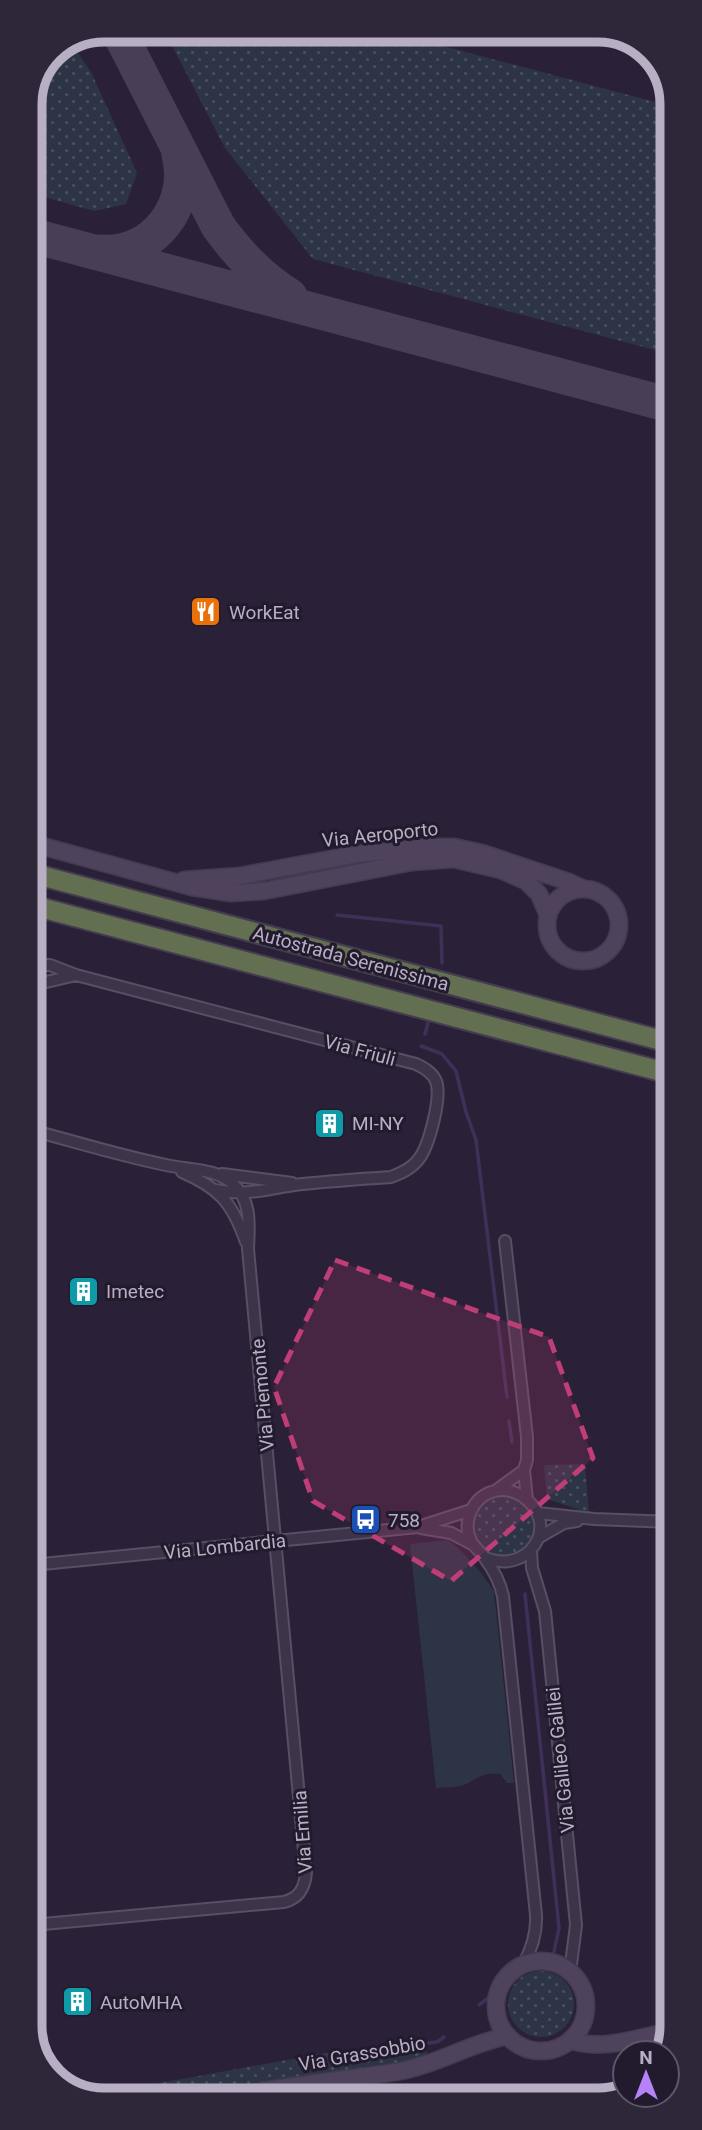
<svg xmlns="http://www.w3.org/2000/svg" width="702" height="2130" font-family="Roboto,sans-serif">
  <defs>
    <pattern id="grass-dots" width="8" height="8" patternUnits="userSpaceOnUse" patternTransform="scale(1.75)"><rect width="8" height="8" fill="#2d3446"/><path d="M2 2h.1M6 6h.1" fill="none" stroke="#494f5f" stroke-width="1.8" stroke-linecap="round"/></pattern>
  </defs>
  <rect width="100%" height="100%" fill="#2a2138"/>
  <path fill="url(#grass-dots)" d="M168 30H383L670 106V354L313 259 225 148 166 34Z
    M71 43 91 72 137 173 126 204 94 211 30 193V99L52 51Z
    M585 1464 589 1513 547 1499 544 1465Z
    M473 1526a30 30 0 1 1 60 0a30 30 0 1 1-60 0Z
    M508 2004a33 33 0 1 1 66 0a33 33 0 1 1-66 0Z
    M426 2042 427 2057 384 2069 317 2077 198 2100H99L88 2096 320 2054Z"/>
  <path fill="#2d3446" d="M448 1540C463 1550 486 1577 494 1592L514 1783H507L500 1774C485 1772 478 1778 466 1784 457 1788 445 1787 436 1788L410 1544Z"/>
  <g fill="none" stroke-linecap="round" stroke-linejoin="round">
    <path stroke="#403059" stroke-width="3.5" d="M337 915 441 926 442 963
      M425 1034 428 1023
      M421 1046 442 1054 456 1071 466 1112 476 1140 507 1397
      M509 1421 512 1442
      M525 1594 559 1928 554 1952
      M479 2005 488 1998
      M317 2056 437 2042 444 2037
      M326 2099 399 2087"/>
    <path stroke="#483e56" stroke-width="35" d="M118 30 218 226C239 255 260 277 290 296
      M30 235 670 405
      M101 252C153 256 192 205 179 155"/>
    <defs>
      <path id="street" d="M42 965H50L76 975 42 983 36 974Z
        M76 975 416 1064C424 1068 432 1072 436 1081 442 1097 429 1147 418 1160 411 1169 401 1173 391 1177 361 1179 332 1181 303 1184 272 1187 249 1197 216 1190
        M31 1130C76 1142 121 1156 166 1165 188 1170 216 1168 233 1184 252 1201 249 1225 248 1249L306 1872C305 1887 300 1898 284 1902L32 1925
        M182 1172C219 1188 232 1202 246 1242
        M222 1174 292 1183
        M505 1241 527 1437V1460L524 1470 527 1500
        M498 1489 524 1470
        M538 1513 594 1519 672 1522
        M421 1528 451 1533 472 1544
        M538 1538 564 1523 577 1521
        M531 1550 532 1568 545 1611 576 1925 570 1972
        M484 1557C528 1577 563 1524 522 1496 512 1490 502 1488 491 1492 472 1499 462 1522 471 1541 474 1547 480 1551 484 1557 493 1569 500 1582 503 1596L536 1915C537 1934 532 1949 523 1965
        M32 1565 418 1527 471 1510"/>
      <path id="secondary" d="M31 843 192 887 231 893 264 891 412 862 454 859 501 870 526 881 539 894 548 915
        M184 880 240 876 358 854 426 847H454L482 853 569 882 584 889
        M547 925a36 36 0 1 1 72 0a36 36 0 1 1-72 0Z
        M496 2006a45 45 0 1 1 90 0a45 45 0 1 1-90 0Z
        M570 2040C601 2052 640 2037 671 2031
        M221 2100C280 2085 341 2081 401 2071 439 2064 470 2043 508 2036"/>
      <path id="highway" d="M31 873 671 1043
        M31 905 671 1074"/>
    </defs>
    <use href="#street" stroke="#584f63" stroke-width="14"/>
    <use href="#secondary" stroke="#433b4f" stroke-width="19"/>
    <use href="#highway" stroke="#453c50" stroke-width="23"/>
    <use href="#street" stroke="#3d3449" stroke-width="10"/>
    <use href="#secondary" stroke="#4e425c" stroke-width="16"/>
    <use href="#highway" stroke="#626f51" stroke-width="19"/>
  </g>
  <path fill="#c03e76" fill-opacity="0.2" stroke="#c03e76" stroke-width="5" stroke-dasharray="14 9" stroke-linejoin="round" d="M335 1260 549 1337 593 1458 451 1581 313 1501 274 1387Z"/>
  <defs>
    <symbol id="restaurant-square" viewBox="-11 -11 22 22"><rect x="-9" y="-9" width="18" height="18" rx="4" fill="#e8710a" stroke="#221a2d"/><path d="M-5-6h1v4h1v-4h1v4h1v-4h1v5L-1.5 .5V6h-2V.5L-5-1ZM5-6V6H3V1.5H1.5Q1.5-4 5-6Z" fill="#fff"/></symbol>
    <symbol id="building-square" viewBox="-11 -11 22 22"><rect x="-9" y="-9" width="18" height="18" rx="4" fill="#0f9aa8" stroke="#221a2d"/><path d="M-4-6H4V6H1V3H-1V6H-4ZM-2.5-4.3h1.7v1.8h-1.7ZM.8-4.3h1.7v1.8H.8ZM-2.5-1h1.7V.8h-1.7ZM.8-1h1.7V.8H.8Z" fill="#fff"/></symbol>
    <symbol id="bus-square" viewBox="-11 -11 22 22"><rect x="-9" y="-9" width="18" height="18" rx="4" fill="#1a4fb4" stroke="#221a2d"/><path d="M-5-6H5V4H4V6H2V4H-2V6H-4V4H-5ZM-3.5-4V0h7V-4ZM-3.5 1.2v1.5H-2V1.2ZM2 1.2v1.5H3.5V1.2Z" fill="#fff"/></symbol>
  </defs>
  <g fill-rule="evenodd">
    <use href="#restaurant-square" x="188" y="594" width="35" height="35"/>
    <use href="#building-square" x="312" y="1106" width="35" height="35"/>
    <use href="#building-square" x="66" y="1274" width="35" height="35"/>
    <use href="#bus-square" x="348" y="1502" width="35" height="35"/>
    <use href="#building-square" x="60" y="1984" width="35" height="35"/>
  </g>
  <g text-anchor="middle" stroke-width="6" stroke-linejoin="round" paint-order="stroke">
    <g font-size="19" fill="#b9afc5" stroke="#221a2d" text-anchor="start">
      <text x="229" y="619">WorkEat</text>
      <text x="352" y="1130">MI-NY</text>
      <text x="106" y="1298">Imetec</text>
      <text x="388" y="1527">758</text>
      <text x="100" y="2009">AutoMHA</text>
    </g>
    <g font-size="19" fill="#b9afc5" stroke="#221a2d">
      <text transform="translate(380 834) rotate(-6)" y="7">Via Aeroporto</text>
      <text transform="translate(351 958) rotate(15)" y="7">Autostrada Serenissima</text>
      <text transform="translate(360 1050) rotate(15)" y="7">Via Friuli</text>
      <text transform="translate(262 1395) rotate(-95)" y="7">Via Piemonte</text>
      <text transform="translate(225 1546) rotate(-6)" y="7">Via Lombardia</text>
      <text transform="translate(560 1760) rotate(-96)" y="7">Via Galileo Galilei</text>
      <text transform="translate(302 1832) rotate(-94)" y="7">Via Emilia</text>
      <text transform="translate(362 2053) rotate(-10)" y="7">Via Grassobbio</text>
    </g>
  </g>
  <path d="M0 0H702V2130H0ZM104 42H598A62 62 0 0 1 660 104V2026A62 62 0 0 1 598 2088H104A62 62 0 0 1 42 2026V104A62 62 0 0 1 104 42Z" fill="#2e2639" fill-rule="evenodd"/>
  <path fill="none" stroke="#b9afc5" stroke-width="9" d="M104 42H598A62 62 0 0 1 660 104V2026A62 62 0 0 1 598 2088H104A62 62 0 0 1 42 2026V104A62 62 0 0 1 104 42Z"/>
  <g transform="translate(646 2074)"><circle r="33" fill="#221a2d" stroke="#5e566a" stroke-width="2"/>
  <path d="M0-5L12 26L0 18L-12 26Z" fill="#b582f7"/>
  <text y="-10" font-size="19" font-weight="bold" text-anchor="middle" fill="#b9afc5">N</text>
  </g>
</svg>
